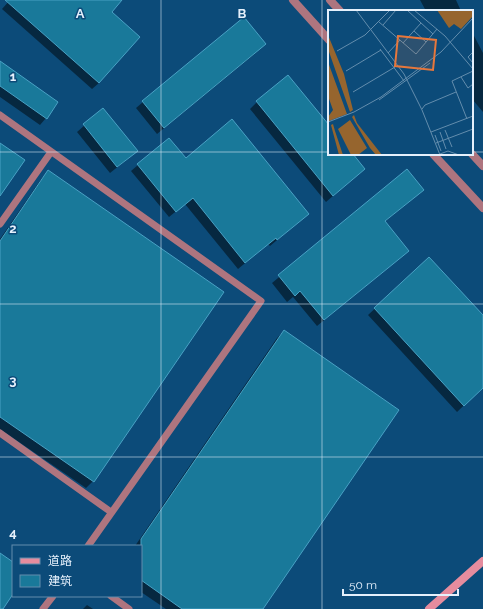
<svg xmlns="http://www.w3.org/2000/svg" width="483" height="609" font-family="Raleway,'Noto Sans SC',sans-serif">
  <rect width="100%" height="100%" fill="#0c4b79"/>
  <path fill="#0007" d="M10 0H121L110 12 99 83 92 89 2 9Z
    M420 0H456L461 11H426Z
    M472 32 483 53V112L472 99Z
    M258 51 157 134 136 108 143 102Z
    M0 63 46 118 40 125 0 97Z
    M257 102 329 126V154H351L364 169 326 202 250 109Z
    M103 109 130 157 110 173 77 132Z
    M185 159 301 220 270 246 268 244 238 269 185 204 169 217 131 171 138 165Z
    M407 171 416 196 384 222 401 257 317 326 293 297 287 302 272 283Z
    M48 172 222 292 93 481 86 488 0 429V239L42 178Z
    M429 258 483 317V387L457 412 368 315Z
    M284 331 261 609H166L141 592V546H135L277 338Z
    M87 605 93 609H83Z"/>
  <path fill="#19799a" stroke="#49a1c4" d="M5 0H122L112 12 140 37 99 83Z
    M244 17 266 44 164 128 142 101Z
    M0 61 58 102 47 119 0 86Z
    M288 75 329 125V154H353L365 169 333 196 256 101Z
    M103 108 138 151 117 167 83 124Z
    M232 119 309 214 277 240 276 238 245 263 193 198 176 212 137 164 169 138 186 158Z
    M0 143 25 160 0 196Z
    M407 169 424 190 385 221 409 251 324 320 300 291 295 296 278 275Z
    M48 170 224 292 94 482 0 417V241Z
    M429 257 483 315V388L464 406 374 308Z
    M284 330 399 410 263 609H182L141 580V539Z
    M0 553 13 562V594L3 609H0Z"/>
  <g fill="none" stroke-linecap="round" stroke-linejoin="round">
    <path stroke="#ae757f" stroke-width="7" d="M0 115 261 301 88 546
      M0 224 51 152
      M0 433 111 512
      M111 596 129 609
      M43 609 53 596"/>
    <path stroke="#ae757f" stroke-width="8" d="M293 0 329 40
      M330 0 340 11
      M433 154 483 208
      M472 154 483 166"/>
    <path stroke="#e58c9e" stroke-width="8" d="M429 609 483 561"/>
  </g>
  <path fill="none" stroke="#e5f0fc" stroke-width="1" stroke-opacity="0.55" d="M161 0V609M322 0V609M0 152H329M472 152H483M0 304H483M0 457H483"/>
  <g transform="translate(328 10)">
    <rect width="145" height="145" fill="#0c4b79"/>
    <path d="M109 0H145V6L133 19 126 14 121 18ZM0 25 16 64 25 100 22 102 0 39ZM0 52 19 104 1 111 0 107 5 100 0 86ZM26 105 29 113 54 145H48L42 138 24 107ZM22 110 39 138 30 145H23L10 119ZM5 114 7 121 15 145H11L3 115Z" fill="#96652e"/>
    <path fill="none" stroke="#638dad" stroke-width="1" d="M28 0 76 64 94 100 112 145M79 0 105 24M86 0 117 26 145 59M51 12 88 44 109 19M55 15 68 0M86 21 98 32M75 33 93 13M52 39 76 71M9 41 37 25 62 0M145 42 140 47 145 53M60 43 72 30M18 61 53 40M133 67 140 78 145 74M124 71 139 109M124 71 145 61M25 82 67 57M51 90 102 53M94 99 97 95 128 82M0 112 26 102 53 87 113 42 145 8M117 120 124 137M103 122 145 106M112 122 118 139M107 125 113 141M108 133 145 119M112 144 120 141 131 145"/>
    <path fill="#e7773c" fill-opacity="0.15" stroke="#e7773c" stroke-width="2" d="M70 26 108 30 105 60 67 56Z"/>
    <rect width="145" height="145" fill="none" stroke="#e5f0fc" stroke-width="2"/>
  </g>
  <g font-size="13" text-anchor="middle" font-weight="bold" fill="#e5f0fc" stroke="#0c4b79" stroke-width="3" stroke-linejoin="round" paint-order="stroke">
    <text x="80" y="18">A</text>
    <text x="242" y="18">B</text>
    <text x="13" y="81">1</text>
    <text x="13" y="233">2</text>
    <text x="13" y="385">3</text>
    <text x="13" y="537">4</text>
  </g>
  <rect x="12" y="545" width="130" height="52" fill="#0c4b79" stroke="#638dad"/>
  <rect x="20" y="558" width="20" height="6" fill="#e58c9e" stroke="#638dad"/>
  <text x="48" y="565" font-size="12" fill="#e5f0fc">道路</text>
  <rect x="20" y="575" width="20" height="12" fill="#19799a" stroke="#638dad"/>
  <text x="48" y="585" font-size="12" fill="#e5f0fc">建筑</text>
  <path d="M343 589v6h115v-6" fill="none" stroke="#e5f0fc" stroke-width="2"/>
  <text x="349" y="589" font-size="12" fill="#e5f0fc" stroke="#0c4b79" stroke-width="3" paint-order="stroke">50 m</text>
</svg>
